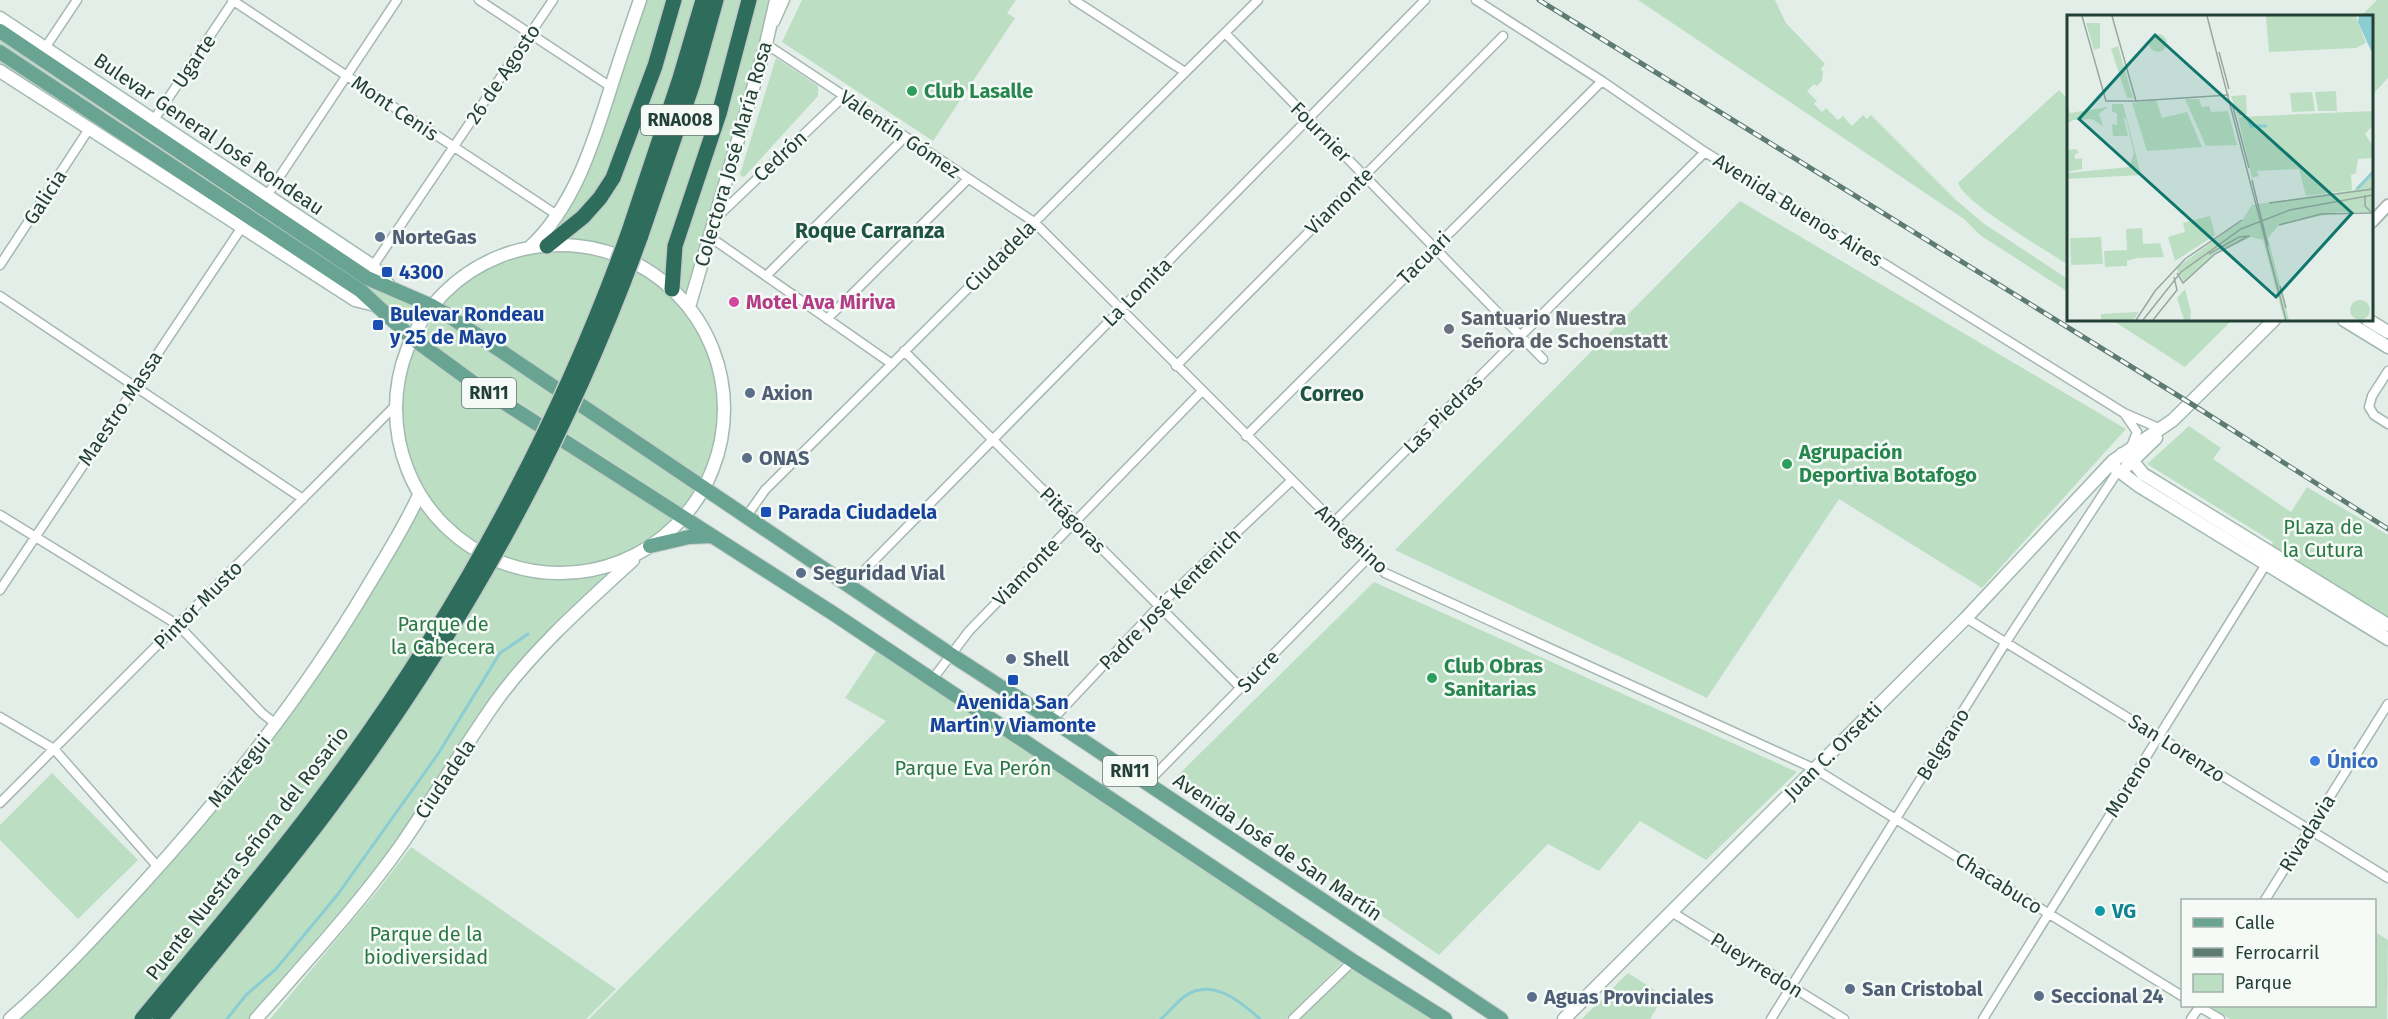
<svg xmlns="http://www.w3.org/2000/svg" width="2388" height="1019" font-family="'Fira Sans',sans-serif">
  <rect width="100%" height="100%" fill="#e4eee9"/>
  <path fill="#bcdfc4" d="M640 0H776L689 307C730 366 733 424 704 488L432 306 412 338 684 517 568 620 535 654 398 849 256 1019H10L54 978 277 725 419 495C391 444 391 392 412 338L375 305 0 71V18L373 266 391 288 432 306C454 273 492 259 529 248L582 169Z
    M802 0H1016L1007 13 1015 18 933 141 782 42Z
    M1638 0H1775L1786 23 1825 64 1821 69 1823 72 1822 81 1817 86 1814 84 1807 91 1817 101 1814 104 1822 112 1826 108 1838 120 1843 116 1852 126 1863 115 1867 119 1871 115 1956 200 1983 223 2068 279V292L1980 235 1964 219Z
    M2377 0H2388V78L2372 95V16H2361Z
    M776 58 818 86V96L745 176 742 177 740 174Z
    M2059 90 2068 99V265C2048 251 1964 203 1958 183Z
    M1740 201 2126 429 1982 588 1839 499 1707 698 1395 550Z
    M438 316 697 491 683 508 430 345 424 334 432 320Z
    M2112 320H2232L2185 367Z
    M2189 426 2221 448 2213 459 2291 512 2307 487 2388 535V618L2270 548 2273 542 2147 464Z
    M1374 582 1797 772 1706 860 1640 821 1599 871 1548 844 1439 955 1177 776Z
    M877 650 1341 961V964L1286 1019H589L886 721 845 698Z
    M52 773 138 860 78 919 0 840V825Z
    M411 847 616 989 586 1019H270L378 890Z
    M2375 932 2388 940 2387 1019H2230L2213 1009 2215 1006H2374Z
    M1360 970 1434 1019H1300L1344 975 1350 971Z
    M1628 973 1664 996 1650 1019H1582Z"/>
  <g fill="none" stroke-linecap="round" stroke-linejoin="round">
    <path stroke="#8bcdd3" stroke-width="3" d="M227 1019 246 995 276 969 338 894 438 754 500 653 528 634
      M1161 1019C1169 1012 1176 1003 1185 996 1212 977 1241 1002 1260 1019"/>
    <defs>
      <path id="minor" d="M232 0 557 215
        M479 0 611 87
        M1074 0 1185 72
        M1476 0 1602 81 1705 152 2124 413 2161 429
        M775 22 785 0
        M1225 33 1543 359
        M768 40 766 44 1034 222 1385 573 1815 769 2182 996
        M45 48 77 0
        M153 121 234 0
        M266 197 397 0
        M717 217 844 96
        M710 237 892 364
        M0 265 89 129
        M373 266 553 0
        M766 276 905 137
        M0 296 303 499
        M827 319 968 179
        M904 351 1241 688
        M1176 366 1503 36
        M2388 371 2372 396 2369 407 2374 415 2388 424
        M2124 413 2137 432 2131 447
        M1246 436 1602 81
        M0 515 178 625 262 713 277 725
        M746 517 765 490 1258 0
        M1333 523 1705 152
        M850 585 1425 0
        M0 590 242 227
        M1966 618 2388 878
        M932 680 969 631 1202 391
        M0 717 54 749 158 867
        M1052 720 1159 606 1291 481
        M1147 783 1368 558
        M0 803 395 406
        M2265 900 2388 704
        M1670 911 1844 1019
        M2198 1006 2220 1019
        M1293 1019 1353 961
        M1771 1019 2006 642 2118 471
        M1983 1019 2268 561
        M2191 1019 2200 1006"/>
      <path id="tertiary" d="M2372 222 2388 205"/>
      <path id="secondary" d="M0 18 373 266 391 288
        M0 71 355 300 375 305
        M396 409a164 164 0 1 1 328 0a164 164 0 1 1-328 0Z
        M529 248C574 207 593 144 611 87 620 58 630 29 640 0
        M689 307 766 44 776 0
        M2344 320 2388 347
        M2368 320 2388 332
        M2122 454H2127L2143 474 2388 625
        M2113 461 2115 468 2139 486 2388 639
        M2127 466 2156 438
        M10 1019C57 978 99 932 141 886 226 793 304 694 368 586 386 556 405 526 419 495
        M256 1019C305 963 356 908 399 848 433 799 463 748 497 700 536 647 585 604 633 560
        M1564 1019 1966 618 2113 461 2173 420 2274 320"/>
      <path id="primary" d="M0 31 367 278 432 306 446 314 950 654 1052 720 1501 1019
        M0 52 361 291 412 338 475 384 834 614 1353 961 1445 1019
        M650 546 689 537 711 536"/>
      <path id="motorway" d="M628 234 680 78 703 0
        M640 238 693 83 716 0
        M547 246 583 217 600 198 613 178 655 66 674 0
        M672 289 675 246 719 114 749 0"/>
    </defs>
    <use href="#minor" stroke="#a6b6b0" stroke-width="11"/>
    <use href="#tertiary" stroke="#a6b6b0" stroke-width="14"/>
    <use href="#secondary" stroke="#a2bab0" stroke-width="15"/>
    <use href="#primary" stroke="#c1cac7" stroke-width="16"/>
    <use href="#motorway" stroke="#c1cac7" stroke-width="18"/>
    <use href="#minor" stroke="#fff" stroke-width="8"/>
    <use href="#tertiary" stroke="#fff" stroke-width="10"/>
    <use href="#secondary" stroke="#fff" stroke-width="12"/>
    <use href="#primary" stroke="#68a491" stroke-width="14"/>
    <use href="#motorway" stroke="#2e6d5c" stroke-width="15"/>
    <defs>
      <path id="rail" d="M1539 0 2190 403 2388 529"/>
    </defs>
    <use href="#rail" stroke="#5d7b71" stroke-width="5"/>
    <use href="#rail" stroke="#f5faf7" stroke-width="3" stroke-dasharray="9" stroke-linecap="butt"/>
    <defs>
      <path id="motorway-bridge" d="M142 1019C201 947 263 876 319 801 449 629 555 437 628 234
        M160 1019C217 948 277 879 331 806 461 631 566 443 640 238"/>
    </defs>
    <use href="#motorway-bridge" stroke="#c1cac7" stroke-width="18" stroke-linecap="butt"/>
    <use href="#motorway-bridge" stroke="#2e6d5c" stroke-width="15"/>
  </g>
  <g fill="#2e9e5b" stroke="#f5faf7" stroke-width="2">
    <circle cx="912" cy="91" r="6"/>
    <circle cx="1787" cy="464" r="6"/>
    <circle cx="1432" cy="678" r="6"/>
  </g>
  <g fill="#5c6f8a" stroke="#f5faf7" stroke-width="2">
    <circle cx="380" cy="237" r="6"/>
    <circle cx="750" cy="393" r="6"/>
    <circle cx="747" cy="458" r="6"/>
    <circle cx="801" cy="573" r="6"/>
    <circle cx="1011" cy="659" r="6"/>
    <circle cx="1850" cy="989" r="6"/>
    <circle cx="2039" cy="996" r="6"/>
    <circle cx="1532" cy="997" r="6"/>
  </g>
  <g fill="#1a4fb4" stroke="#f5faf7" stroke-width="2">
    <rect x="381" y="266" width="12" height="12" rx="3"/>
    <rect x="372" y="319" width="12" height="12" rx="3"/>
    <rect x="760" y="506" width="12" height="12" rx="3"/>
    <rect x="1007" y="674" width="12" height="12" rx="3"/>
  </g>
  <circle fill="#d1479c" stroke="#f5faf7" stroke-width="2" cx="734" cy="302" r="6"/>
  <circle fill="#6b7280" stroke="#f5faf7" stroke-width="2" cx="1449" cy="329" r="6"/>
  <circle fill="#3f7fe0" stroke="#f5faf7" stroke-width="2" cx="2315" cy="761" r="6"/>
  <circle fill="#0f9aa8" stroke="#f5faf7" stroke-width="2" cx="2100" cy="911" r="6"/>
  <g text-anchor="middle" stroke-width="5" stroke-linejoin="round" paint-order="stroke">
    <g fill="#f5faf7" stroke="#627870" stroke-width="1.5">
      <rect x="641" y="105" width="78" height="30" rx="4.5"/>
      <rect x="462" y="378" width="54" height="30" rx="4.5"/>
      <rect x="1103" y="756" width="54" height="30" rx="4.5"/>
    </g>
    <g font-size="18" font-weight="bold" fill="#234036">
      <text x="680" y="126">RNA008</text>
      <text x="489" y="399">RN11</text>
      <text x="1130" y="777">RN11</text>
    </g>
    <g font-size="20" fill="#234036" stroke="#f5faf7">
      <text transform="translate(194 61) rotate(-56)" y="7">Ugarte</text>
      <text transform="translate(503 74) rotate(-56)" y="7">26 de Agosto</text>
      <text transform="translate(395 108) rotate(34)" y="7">Mont Cenis</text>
      <text transform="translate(1321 132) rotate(45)" y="7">Fournier</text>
      <text transform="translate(209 134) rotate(34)" y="7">Bulevar General José Rondeau</text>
      <text transform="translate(900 134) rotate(34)" y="7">Valentín Gómez</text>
      <text transform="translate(733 154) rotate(-74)" y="7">Colectora José María Rosa</text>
      <text transform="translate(780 156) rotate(-43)" y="7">Cedrón</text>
      <text transform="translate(45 197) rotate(-57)" y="7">Galicia</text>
      <text transform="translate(1339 201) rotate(-45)" y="7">Viamonte</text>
      <text transform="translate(1798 210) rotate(32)" y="7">Avenida Buenos Aires</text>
      <text transform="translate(1000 256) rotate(-45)" y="7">Ciudadela</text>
      <text transform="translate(1424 258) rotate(-45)" y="7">Tacuari</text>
      <text transform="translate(1137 292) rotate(-45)" y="7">La Lomita</text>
      <text transform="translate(120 408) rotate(-56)" y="7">Maestro Massa</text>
      <text transform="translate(1443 414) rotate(-45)" y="7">Las Piedras</text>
      <text transform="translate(1073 520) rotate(45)" y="7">Pitágoras</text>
      <text transform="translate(1352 539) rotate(43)" y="7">Ameghino</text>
      <text transform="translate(1026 572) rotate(-46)" y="7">Viamonte</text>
      <text transform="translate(1170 599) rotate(-45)" y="7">Padre José Kentenich</text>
      <text transform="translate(198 605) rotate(-45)" y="7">Pintor Musto</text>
      <text transform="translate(1258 671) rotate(-46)" y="7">Sucre</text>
      <text transform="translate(1943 744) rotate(-58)" y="7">Belgrano</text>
      <text transform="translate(2177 748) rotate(32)" y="7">San Lorenzo</text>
      <text transform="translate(1833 751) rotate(-45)" y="7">Juan C. Orsetti</text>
      <text transform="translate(239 771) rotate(-51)" y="7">Maiztegui</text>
      <text transform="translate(445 779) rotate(-56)" y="7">Ciudadela</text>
      <text transform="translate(2128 786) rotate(-58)" y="7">Moreno</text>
      <text transform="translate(2307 833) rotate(-58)" y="7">Rivadavia</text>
      <text transform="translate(1278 847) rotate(34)" y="7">Avenida José de San Martín</text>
      <text transform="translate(247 853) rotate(-52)" y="7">Puente Nuestra Señora del Rosario</text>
      <text transform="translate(1999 883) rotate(32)" y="7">Chacabuco</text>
      <text transform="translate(1757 965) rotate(32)" y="7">Pueyrredon</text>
    </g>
    <g font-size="20" font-weight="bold" fill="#27864d" stroke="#f5faf7" text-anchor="start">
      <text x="924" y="98">Club Lasalle</text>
      <text x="1799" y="459">Agrupación<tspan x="1799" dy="23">Deportiva Botafogo</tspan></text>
      <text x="1444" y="673">Club Obras<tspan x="1444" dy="23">Sanitarias</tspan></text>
    </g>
    <g font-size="20" font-weight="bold" fill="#4e5e75" stroke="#f5faf7" text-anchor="start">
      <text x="392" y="244">NorteGas</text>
      <text x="762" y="400">Axion</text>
      <text x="759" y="465">ONAS</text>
      <text x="813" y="580">Seguridad Vial</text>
      <text x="1023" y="666">Shell</text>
      <text x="1862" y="996">San Cristobal</text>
      <text x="2051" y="1003">Seccional 24</text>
      <text x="1544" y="1004">Aguas Provinciales</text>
    </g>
    <g font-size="20" font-weight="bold" fill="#164399" stroke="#f5faf7" text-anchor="start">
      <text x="399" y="279">4300</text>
      <text x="390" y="321">Bulevar Rondeau<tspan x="390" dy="23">y 25 de Mayo</tspan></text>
      <text x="778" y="519">Parada Ciudadela</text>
      <text x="1013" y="709" text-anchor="middle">Avenida San<tspan x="1013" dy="23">Martín y Viamonte</tspan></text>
    </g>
    <g font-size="20" font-weight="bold" fill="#b23c85" stroke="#f5faf7" text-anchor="start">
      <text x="746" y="309">Motel Ava Miriva</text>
    </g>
    <g font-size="20" font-weight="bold" fill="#5b616d" stroke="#f5faf7" text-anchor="start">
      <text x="1461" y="325">Santuario Nuestra<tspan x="1461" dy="23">Señora de Schoenstatt</tspan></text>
    </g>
    <g font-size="20" fill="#2c7844" stroke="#f5faf7">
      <text x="2323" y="534">PLaza de<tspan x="2323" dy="23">la Cutura</tspan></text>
      <text x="443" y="631">Parque de<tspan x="443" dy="23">la Cabecera</tspan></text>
      <text x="973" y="775">Parque Eva Perón</text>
      <text x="426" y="941">Parque de la<tspan x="426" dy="23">biodiversidad</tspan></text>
    </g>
    <g font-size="20" font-weight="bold" fill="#366cbe" stroke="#f5faf7" text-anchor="start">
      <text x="2327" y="768">Único</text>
    </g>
    <g font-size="20" font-weight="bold" fill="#0d838f" stroke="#f5faf7" text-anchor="start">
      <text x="2112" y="918">VG</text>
    </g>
    <g font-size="21" font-weight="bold" fill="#1e5342" stroke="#f5faf7">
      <text x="870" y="238">Roque Carranza</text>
      <text x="1332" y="401">Correo</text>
    </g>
  </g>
  <g transform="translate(2067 15)">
    <rect width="306" height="306" fill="#e4eee9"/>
    <path d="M199 1H289L299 28 289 33 202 37ZM19 8H33V33L27 35ZM82 28a9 9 0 1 1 18 0a9 9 0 1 1-18 0ZM51 31 66 83H60L44 34ZM269 76 270 96H251L248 77ZM245 77 248 96 225 97 223 78ZM179 80 180 99 171 101 164 81ZM118 84H132L135 92 142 91 144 97 161 96 170 130 139 131ZM89 85 95 103 120 97 135 132 80 136 65 88ZM45 89H56L74 160 0 164V158L62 152 67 138 59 104 45 96ZM0 90 3 98 41 92 32 99 36 111 25 104 6 105 1 108 0 116ZM306 96V110L298 119 306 131V143L291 144 289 158 284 160 285 175 239 181 232 154 190 156 192 161 185 163 171 102ZM50 100 51 99 55 101 57 104 61 121H46L45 109 50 110ZM9 134 12 138 8 139V144L15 143V154L0 157V135ZM306 156V198L272 197 212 210 201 223 222 305H217L196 225 184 222 148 239 117 267 109 253 175 205 185 190 287 175ZM143 201 148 220 108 246 101 222 118 217 116 208ZM75 213 76 229 93 228 97 242 70 243 60 246V251L38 252 37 236 60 235 59 214ZM34 222 36 249 4 250 3 223ZM118 274 124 297 123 305H117L110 283ZM283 295a10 10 0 1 1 20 0a10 10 0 1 1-20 0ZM71 297 67 305H34V299Z" fill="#bcdfc4"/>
    <path d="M292 1H306V40L291 7Z" fill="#8bcdd3"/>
    <path fill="none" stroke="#8bcdd3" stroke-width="3" d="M181 103 184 111H200M290 174 306 157"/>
    <path fill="none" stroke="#97a8a1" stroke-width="1.5" d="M15 1 39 86H71M45 1 69 86M140 1 219 305M152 37 162 74M69 86 162 80M166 92 182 153M185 165 201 231M298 180V191L304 197M202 188 306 174M212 210 254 199 306 198M142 239 172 222 183 221M110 258 116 268 148 239 180 222M213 271 219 293M69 305 88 276 118 244 175 205M76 305 114 257 174 214 223 195 306 180M86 305 110 275 107 262"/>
    <path fill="#0f766e" fill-opacity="0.15" stroke="#0f766e" stroke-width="3" d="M88 20 285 198 209 282 12 104Z"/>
    <rect width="306" height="306" fill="none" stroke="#234036" stroke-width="3"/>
  </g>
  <rect x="2181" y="899" width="195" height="108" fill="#f5faf7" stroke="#a1b0aa" stroke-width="1.5"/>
  <rect x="2193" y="918" width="30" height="9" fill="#68a491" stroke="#a1b0aa" stroke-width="1.5"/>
  <text x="2235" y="929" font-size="18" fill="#234036">Calle</text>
  <rect x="2193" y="948" width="30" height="9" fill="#5d7b71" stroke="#a1b0aa" stroke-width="1.5"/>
  <text x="2235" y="959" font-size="18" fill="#234036">Ferrocarril</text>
  <rect x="2193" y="974" width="30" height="18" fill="#bcdfc4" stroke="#a1b0aa" stroke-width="1.5"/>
  <text x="2235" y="989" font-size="18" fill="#234036">Parque</text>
</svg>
